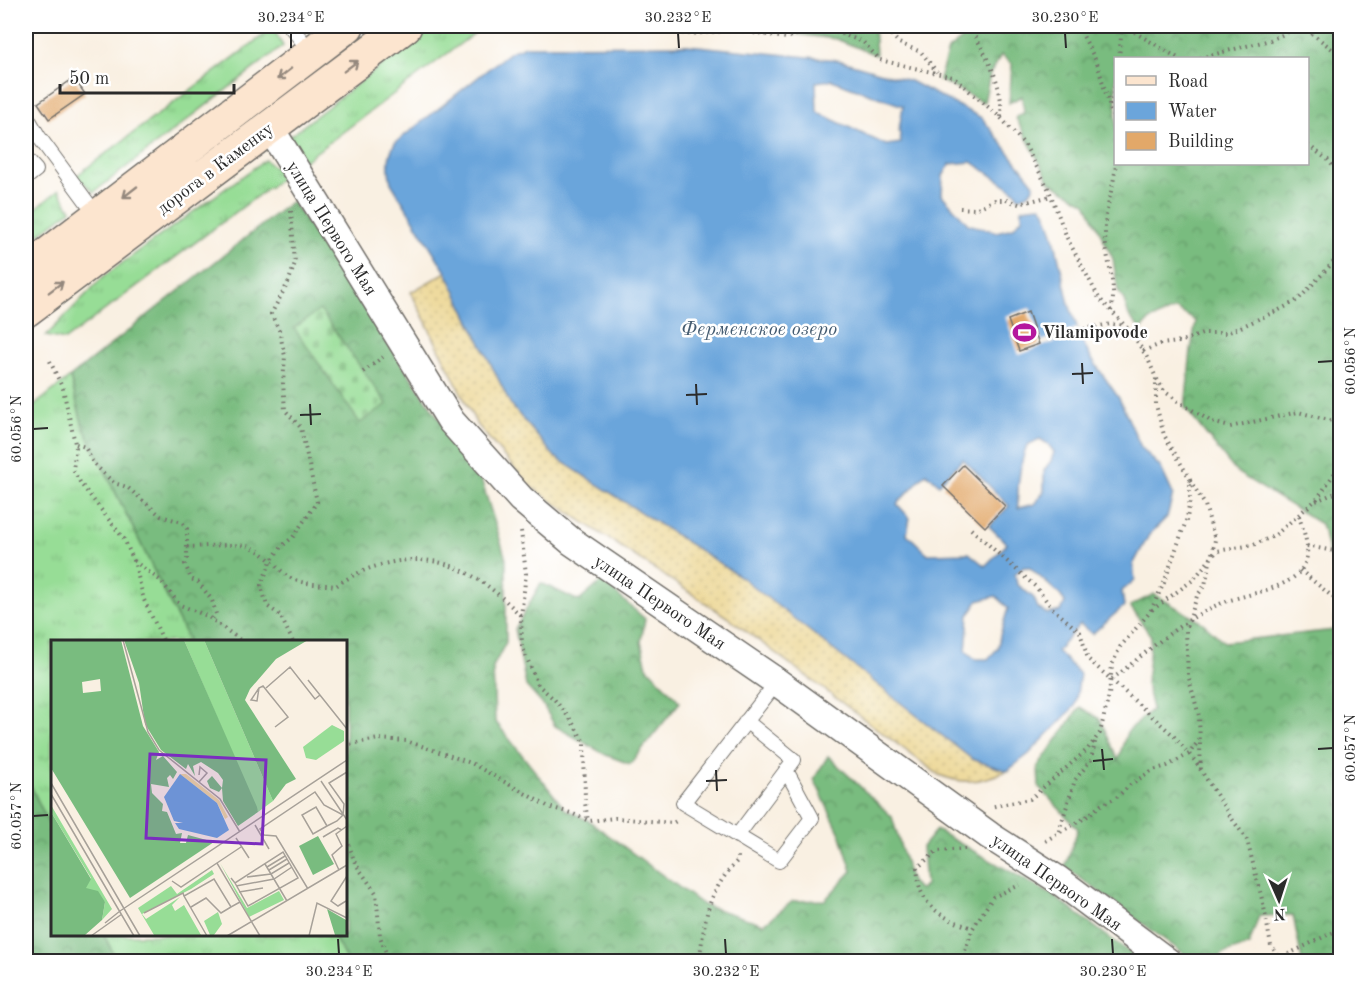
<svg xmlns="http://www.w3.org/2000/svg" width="1366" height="987" font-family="'Old Standard TT',serif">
  <defs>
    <pattern id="grass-tufts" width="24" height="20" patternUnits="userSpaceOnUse" patternTransform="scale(1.5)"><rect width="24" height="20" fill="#97dd96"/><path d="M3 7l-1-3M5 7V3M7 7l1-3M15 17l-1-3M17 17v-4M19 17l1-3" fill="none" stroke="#82be81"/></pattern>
    <pattern id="forest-crowns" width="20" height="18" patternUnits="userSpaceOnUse" patternTransform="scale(1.5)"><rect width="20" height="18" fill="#79bc7f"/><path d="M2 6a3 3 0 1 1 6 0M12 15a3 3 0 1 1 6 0" fill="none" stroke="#639968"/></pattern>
    <pattern id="sand-dots" width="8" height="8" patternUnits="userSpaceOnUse" patternTransform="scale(1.5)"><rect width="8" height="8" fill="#eeda9e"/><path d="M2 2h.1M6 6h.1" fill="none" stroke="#cb8" stroke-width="1.8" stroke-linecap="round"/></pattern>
    <pattern id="cemetery-stones" width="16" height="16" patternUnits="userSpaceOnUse" patternTransform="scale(1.5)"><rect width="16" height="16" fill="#97dd96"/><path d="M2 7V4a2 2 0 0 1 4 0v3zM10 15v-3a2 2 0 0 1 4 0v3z" fill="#82be81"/></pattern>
  </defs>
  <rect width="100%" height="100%" fill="#fff"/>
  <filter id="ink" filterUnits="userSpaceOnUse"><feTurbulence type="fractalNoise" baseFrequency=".0167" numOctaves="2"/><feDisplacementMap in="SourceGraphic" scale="12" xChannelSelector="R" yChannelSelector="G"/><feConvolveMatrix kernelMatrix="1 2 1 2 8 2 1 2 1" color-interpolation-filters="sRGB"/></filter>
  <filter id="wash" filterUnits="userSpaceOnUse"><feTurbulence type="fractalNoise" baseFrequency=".008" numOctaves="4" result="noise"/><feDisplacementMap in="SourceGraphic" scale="24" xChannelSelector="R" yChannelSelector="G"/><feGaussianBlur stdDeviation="1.35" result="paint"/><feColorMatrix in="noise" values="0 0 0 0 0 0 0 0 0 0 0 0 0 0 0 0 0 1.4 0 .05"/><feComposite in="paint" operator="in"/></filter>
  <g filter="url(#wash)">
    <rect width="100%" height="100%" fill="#f9f0e2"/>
    <path fill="url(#grass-tufts)" stroke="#618460" stroke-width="1.5" d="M432 26H484L303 162 289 137Z
      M273 28 283 46 94 192 76 176Z
      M265 160 284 176 65 340 46 336 103 277Z
      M59 190 71 210 26 244V216Z
      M70 377 83 426 189 642H52V831L26 776V412Z
      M104 935H333L347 961H117Z"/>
    <path fill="url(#forest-crowns)" stroke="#527455" stroke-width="1.5" fill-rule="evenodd" d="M731 26H874L876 55 836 39Z
      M972 26H1340V961H1302L1293 915 1259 916 1249 945 1222 954 1218 961H1194L1065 867 1078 829 1039 787 1038 766 1080 707 1100 719 1118 760 1127 732 1152 709 1146 683 1151 636 1130 606 1154 594 1203 623 1224 642 1335 630 1337 583 1321 524 1236 472 1185 408 1191 350 1196 321 1176 309 1150 320 1141 330 1129 316 1124 300 1118 291 1113 259 1086 203 1050 182 1016 118 1024 112 1022 96 1009 103 1012 64 1001 55 990 74 984 103 939 80 948 50 973 30ZM1308 58V164H1116V58Z
      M292 201 482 482 506 559V642L493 667 495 721 565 809 589 821 703 905 764 924 793 901 825 900 852 871 841 836 814 779 828 756 892 817 911 882 920 890 925 885 922 847 936 830 1052 895 1141 961 944 962 923 955 910 962 347 961 333 935 345 934V642H189L83 426 70 377Z
      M602 581 645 619 641 642 647 667 680 702 630 764 606 755 555 726 543 705 526 686 515 629 541 583 579 601Z
      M26 776 52 831V934L104 935 117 961H26Z"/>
    <path fill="url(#sand-dots)" stroke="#8c8264" stroke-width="1.5" d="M446 272 511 405 555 457 741 577 972 759 1007 771C981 781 966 786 939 775L727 617 529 486 476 423 411 292Z"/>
    <path fill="url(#cemetery-stones)" stroke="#618460" stroke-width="1.5" d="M320 310 387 404 360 423 294 328Z"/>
    <path fill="#6ba5db" stroke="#4b6883" stroke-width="1.5" fill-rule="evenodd" d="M687 45 838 60 910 81 982 118 1034 184C1032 193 1027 197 1018 197L1016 192 972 162 950 164 943 176 942 195 968 224 996 232 1013 228 1022 218V209L1028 207 1041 206 1045 211 1053 233 1069 304 1082 341 1091 358 1119 398 1141 447 1161 468 1173 494 1167 517 1149 535 1133 565 1135 580 1122 591 1124 606 1092 634 1080 624 1057 651 1080 674 1075 706 1029 754 1007 771 972 759 741 577 555 457 511 405 446 272 391 183C388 169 387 156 395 143L510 52 526 46ZM832 80 903 106 899 129 901 143 886 145 817 112 816 82ZM1040 439 1048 444 1054 452 1051 461 1044 470V491L1035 504 1018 508C1017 488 1020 464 1027 445ZM963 459 1009 506 989 526 1007 544 985 566 969 553 928 554 907 534 910 518 897 504 926 473 939 484ZM1024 567 1030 568 1060 595 1065 602 1061 611 1047 614 1038 608 1034 598 1017 584 1015 574ZM996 596 1008 608 1000 635 998 648 988 659H975L966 651 969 615 978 601Z"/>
    <path fill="#f9f0e2" d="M1030 308 1042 341 1077 328 1079 333 1019 355 1005 316Z"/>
    <g id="blocks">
      <path fill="#e2a869" d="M74 78 85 94 49 119 38 103Z
        M1028 312 1039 344 1019 351 1008 320Z
        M963 465 1005 506 985 527 943 486Z"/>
    </g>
  </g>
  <g filter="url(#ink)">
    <use href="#blocks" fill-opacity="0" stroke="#73706b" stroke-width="1.5"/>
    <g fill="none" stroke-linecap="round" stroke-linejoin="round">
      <defs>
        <path id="lane" d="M290 26 312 53
          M26 115 39 137 98 217
          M26 159 36 170 26 178
          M777 682 683 803 779 861 812 818 786 770
          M737 836 794 760 746 721"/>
        <path id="street" d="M270 128 451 421 521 499 571 541 777 682 990 836 1057 879 1168 962"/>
        <path id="secondary" d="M26 271 347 26
          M26 310 405 26"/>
      </defs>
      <use href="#lane" stroke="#73706b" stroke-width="16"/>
      <use href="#street" stroke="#73706b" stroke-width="30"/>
      <use href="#secondary" stroke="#73706b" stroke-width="36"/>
      <path stroke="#73706b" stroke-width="4" stroke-dasharray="1.5 4.5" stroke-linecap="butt" d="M635 26 649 30 691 34 735 30 786 38 817 29 832 30 863 42 880 60 953 77 1001 118 1025 145 1049 190 1067 238 1099 298 1131 332 1148 359 1156 378V405L1164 435 1190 479V500L1187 518 1164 583 1150 612 1120 647 1112 665 1109 695 1100 733 1087 750 1030 799 990 807
        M883 26 899 43 921 52 937 72
        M970 26C985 55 1004 83 1001 117
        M1078 26 1097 63 1116 128
        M1124 26 1178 58
        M1302 26 1340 55
        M1119 58 1122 26
        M1200 58 1270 40 1303 26
        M1111 106 1116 77
        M1308 145 1328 160 1340 175
        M960 208 975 209 995 200H1006L1019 204 1051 196
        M291 211 295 263 288 283 271 314 279 330 285 356 283 383 285 410 301 428 317 502 293 537 281 547 271 561 261 585 267 606 280 615 293 642
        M1111 311C1118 284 1105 260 1105 233 1104 211 1114 187 1116 164
        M1078 330 1111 324 1124 326
        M1143 351 1161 344 1179 342 1205 333H1227L1279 310 1298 300 1340 255
        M50 361 63 389 76 448 73 469 81 484 124 539 134 561 144 600 164 642
        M363 372 383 357
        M1157 379 1164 391 1179 402 1212 422 1230 427 1298 412 1340 423
        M76 444 85 447 93 463 114 483 127 487 161 516 182 522 187 529V559L185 564 191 579 198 582 212 600 216 614 212 619
        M1190 480 1205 505 1215 540 1205 585 1197 596 1186 631 1188 675 1199 716 1201 771
        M1316 501 1340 491
        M971 529 1036 587 1052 608 1080 632 1088 659 1172 734 1195 761 1228 813 1247 840 1264 907 1271 946 1283 962
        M521 531 526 574 521 616 522 646 538 685 554 699 571 720 584 742 585 803 588 821
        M1307 546 1340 552
        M187 547C203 547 239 542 253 548 266 554 275 566 286 575 299 585 320 584 336 586 371 561 423 550 463 571 484 581 505 599 521 616
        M134 561 161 581 180 605 207 616 243 642
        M1300 570 1340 603
        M1152 610 1193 580 1217 551 1253 545 1274 536 1317 499 1340 465
        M1112 679C1147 653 1181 619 1222 603 1246 593 1292 590 1304 565 1312 550 1303 531 1299 516
        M345 745 379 739 407 741 471 763 549 807 571 813 589 821 615 818 673 823 678 820
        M1059 831 1075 780 1091 760 1095 742
        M345 833 355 863 376 893 380 936 386 953 393 962
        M1045 841 1085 818 1101 805 1116 798 1131 784 1153 770 1167 766 1189 754 1199 740
        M965 849 937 851 917 868C918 875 918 884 921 891 930 913 953 922 973 928
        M699 962C706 916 705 896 738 860V856
        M966 962 964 954 973 928 993 897 1020 885
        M1272 962 1340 929"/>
      <use href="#lane" stroke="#fff" stroke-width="14"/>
      <use href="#street" stroke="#fff" stroke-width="27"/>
      <use href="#secondary" stroke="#fce5cf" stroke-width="33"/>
    </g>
    <defs><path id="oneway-shaft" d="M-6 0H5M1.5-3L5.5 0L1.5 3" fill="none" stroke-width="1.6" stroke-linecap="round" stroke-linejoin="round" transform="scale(1.5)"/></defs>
    <g stroke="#94887d">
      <use href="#oneway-shaft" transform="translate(351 66) rotate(-37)"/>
      <use href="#oneway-shaft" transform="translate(284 74) rotate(142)"/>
      <use href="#oneway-shaft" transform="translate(130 192) rotate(142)"/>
      <use href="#oneway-shaft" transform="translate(56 287) rotate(-37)"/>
    </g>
  </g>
  <path fill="none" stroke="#2b2b2b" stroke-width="2" d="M291 33V48M678 33 679 48M1065 33 1066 48M1318 362 1333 361M1082 363 1083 384M1072 374 1093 373M696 384 697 405M686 395 707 394M310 404 311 425M300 415 321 414M33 429 48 428M1102 749 1104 770M1318 749 1333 748M1093 761 1113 759M716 770 717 791M706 781 727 780M33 816 48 815M338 939 339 954M725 939 726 954M1112 939 1113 954"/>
  <defs>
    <symbol id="stadium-bare" viewBox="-9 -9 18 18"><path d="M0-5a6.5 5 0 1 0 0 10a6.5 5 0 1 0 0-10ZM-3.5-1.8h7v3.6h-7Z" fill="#b5179e" stroke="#fff" stroke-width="2.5" paint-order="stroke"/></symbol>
  </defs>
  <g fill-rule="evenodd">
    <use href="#stadium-bare" x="1008" y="316" width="33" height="33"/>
  </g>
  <g text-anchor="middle" stroke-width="5" stroke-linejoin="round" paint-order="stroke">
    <g font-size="18" fill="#2b2b2b" stroke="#fff">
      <text transform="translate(215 168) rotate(-37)" y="6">дорога в Каменку</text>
      <text transform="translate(332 228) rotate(58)" y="6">улица Первого Мая</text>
      <text transform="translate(660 602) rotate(34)" y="6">улица Первого Мая</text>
      <text transform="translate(1057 882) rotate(35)" y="6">улица Первого Мая</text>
    </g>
    <g font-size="18" font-weight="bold" fill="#2b2b2b" stroke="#fff" text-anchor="start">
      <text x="1042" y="338">Vilamipovode</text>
    </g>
    <g font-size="20" font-style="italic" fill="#455c71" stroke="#fff">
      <text x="759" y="335">Ферменское озеро</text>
    </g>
  </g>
  <g transform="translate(51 640)">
    <rect width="296" height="296" fill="#f9f0e2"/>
    <path d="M133 0H153L222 161 207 172ZM0 165 61 269 51 280 54 262 34 248 40 238 0 172ZM169 223 196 268 228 251 233 260 198 277ZM161 230 163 234 140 249 91 274 95 279 129 257 121 265 124 271 133 265 150 295H103L87 268 120 246 126 254ZM167 272 171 284 163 295H159L153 281Z" fill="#97dd96"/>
    <path d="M0 0H70L92 86 108 112 105 120 112 116 126 132 122 139 119 135 116 138 118 147 100 144 101 153 112 164 111 171 116 172 125 194 131 193 129 203H135L137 195 163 202 79 258 0 128ZM49 39 50 51 32 53 31 42ZM73 0H133L206 167 207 172 187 186 172 161 171 148 168 152 159 148 156 141 161 136 171 148 172 140 167 133 150 122 142 126 144 136 137 124 135 129 110 110 94 84 88 43ZM153 0H257L225 19 199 49 194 60 245 139 235 144 222 161ZM0 172 40 239 35 248 47 251 54 262 51 280 34 295H0ZM267 196 283 224 262 235 248 206ZM276 269 295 280V295H284Z" fill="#79bc7f" fill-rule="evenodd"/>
    <path d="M129 134H135L168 160 177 177 174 179 166 163Z" fill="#eeda9e"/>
    <path d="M281 85 293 91V101L265 120 255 118 252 107Z" fill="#97dd96"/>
    <path d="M129 134 166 163 178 190 166 198 128 189 124 183H132L123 181 113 157Z" fill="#6ba5db"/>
    <path fill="none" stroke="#a7a199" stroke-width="1.5" d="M72 0 97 92 108 110 169 159 189 192M257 40 296 89M208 48 200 60 206 61 208 48 212 46 237 77 224 87M215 48 239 27 264 59 269 55M148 135 149 127 156 133 148 142M270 141 296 180M0 143 89 296M0 154 83 296M204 185 218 209M276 186 265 167 251 175 262 194 276 186 286 181 292 175M272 197 287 188 291 190M185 198 198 218M166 223 190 207M214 224 236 261M216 227 234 216M218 230 236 219M288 230 281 215 291 206 285 194 296 186M196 237 220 234 238 223M180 238 184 243 232 212 247 238 197 266 184 243M121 241 130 247 166 223 209 296M185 246 223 239 241 227M257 249 225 196 213 195 209 189 264 152 273 165 292 175 293 164 278 143 296 132M188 252 212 248M295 261 287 266 280 261 296 236M140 267 155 258 170 273 180 267M69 271 296 120M93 273 132 253 133 256M54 283 69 271M40 296 71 274M156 296 133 256 163 239 180 267 189 262M176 296 296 225M258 296 266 263 296 278"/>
    <path fill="#7b2cbf" fill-opacity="0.15" stroke="#7b2cbf" stroke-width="3" d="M99 114 215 120 211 204 95 198Z"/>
    <rect width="296" height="296" fill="none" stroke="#2b2b2b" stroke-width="3"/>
  </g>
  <rect width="1366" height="987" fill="none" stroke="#fff" stroke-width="66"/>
  <rect x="1114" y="57" width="195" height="108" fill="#ffffff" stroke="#aaaaaa" stroke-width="1.5"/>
  <rect x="1126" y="76" width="30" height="9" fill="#fce5cf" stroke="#aaaaaa" stroke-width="1.5"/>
  <text x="1168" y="87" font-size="18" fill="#2b2b2b">Road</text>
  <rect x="1126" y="102" width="30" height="18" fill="#6ba5db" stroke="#aaaaaa" stroke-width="1.5"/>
  <text x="1168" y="117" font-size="18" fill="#2b2b2b">Water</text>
  <rect x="1126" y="132" width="30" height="18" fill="#e2a869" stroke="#aaaaaa" stroke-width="1.5"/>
  <text x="1168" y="147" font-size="18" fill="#2b2b2b">Building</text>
  <g transform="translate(1279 900) rotate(177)" stroke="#ffffff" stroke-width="4.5" paint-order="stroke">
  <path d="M0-4.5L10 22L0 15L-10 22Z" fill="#2b2b2b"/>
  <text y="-9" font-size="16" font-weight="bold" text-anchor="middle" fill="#2b2b2b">N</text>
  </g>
  <path d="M60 84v9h174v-9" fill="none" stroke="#2b2b2b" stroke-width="3"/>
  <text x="69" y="84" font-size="18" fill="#2b2b2b" stroke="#ffffff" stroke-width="4.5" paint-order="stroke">50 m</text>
  <rect x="33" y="33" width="1300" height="921" fill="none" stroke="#2b2b2b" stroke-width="2"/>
  <g font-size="15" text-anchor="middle" fill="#2b2b2b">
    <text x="291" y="22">30.234°E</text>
    <text x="678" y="22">30.232°E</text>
    <text x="1065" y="22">30.230°E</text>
    <text transform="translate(1350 361) rotate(-90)" y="5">60.056°N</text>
    <text transform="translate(16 429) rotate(-90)" y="5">60.056°N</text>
    <text transform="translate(1350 748) rotate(-90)" y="5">60.057°N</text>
    <text transform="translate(16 816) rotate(-90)" y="5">60.057°N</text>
    <text x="339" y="976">30.234°E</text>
    <text x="726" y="976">30.232°E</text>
    <text x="1113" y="976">30.230°E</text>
  </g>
</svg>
